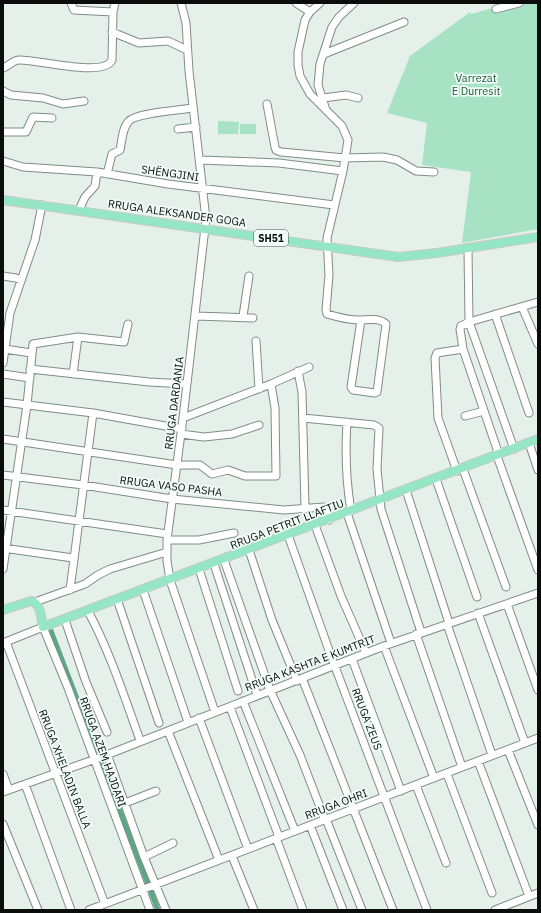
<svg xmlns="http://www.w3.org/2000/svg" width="541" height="913" font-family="'IBM Plex Sans',sans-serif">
  <rect width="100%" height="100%" fill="#e4f0e9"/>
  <path fill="#a7e2c5" d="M511 3H538V229L462 243 471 172 422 165 427 123 387 113 410 56 470 12 471 14Z
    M218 121 239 122 238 134H218Z
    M240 124H256V134H240Z"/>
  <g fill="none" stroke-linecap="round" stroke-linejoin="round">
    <path stroke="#5ba885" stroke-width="5" d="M51 631 158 910"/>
    <defs>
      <path id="minor" d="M71 3 74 10 113 12
        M181 3 186 23 189 71 206 219 183 418 167 540V561L170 580 215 712
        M296 3 310 12
        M320 3 310 12 305 20 298 52V65L300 76 310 94 342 126 348 140 343 171 327 238 329 275 326 310 327 314C337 317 349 320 359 320 368 320 379 317 386 324L377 392 375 393 353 390 351 387 361 320
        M496 9 519 3
        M112 32 139 43 168 41 187 50
        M324 54 404 22
        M3 68C9 66 13 60 19 60 36 59 104 78 112 60L113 12 115 3
        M3 91 11 95 43 98 63 104 84 101
        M323 98 346 95 358 98
        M267 104 275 147 276 150 281 152 345 158 383 157 397 160 416 171 434 172
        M326 110 318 85 320 64 332 27 339 17 354 3
        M178 129 196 127
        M3 132H26L33 117 52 118
        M200 160 279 163 343 171
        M3 161 23 167 97 172 168 184 334 205
        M107 174 112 154 120 150C122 141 122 128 129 121 136 113 180 110 193 108
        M79 210 85 197 95 186 97 172
        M468 249 469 322 514 449
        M3 276 16 278 21 280
        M522 307 538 344
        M495 314 529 413
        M196 316 253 318
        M243 316 249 276
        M256 341 259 389
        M5 349 31 353
        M3 363 10 313 35 240 42 205
        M30 369 149 382 187 384
        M298 371 302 392 305 508
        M3 374 30 378
        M73 374 78 337
        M3 402 93 413 182 429
        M465 416 484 411
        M183 418 271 384 309 367
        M303 418 374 425 379 428 377 469 381 509 421 632
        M347 422C345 453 346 481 351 511
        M181 434 204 437 232 434 259 425
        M3 439 177 465H200L212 474 228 470 245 476H276L275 408 271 384
        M529 443 538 470
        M499 455 463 349 460 329 461 326 469 322 538 302
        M497 456 538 570
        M463 469 506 587
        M457 471 438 418 435 358 437 353 463 349
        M3 475 83 485 172 499 284 510 324 507 329 520
        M436 479 477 597
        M406 490 449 623
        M3 510 167 534
        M347 513 391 643
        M315 525 341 596 366 653
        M288 535 331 656 427 910
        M167 540H199L234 533
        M3 548 73 558
        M249 550 272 620 297 681
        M224 560 270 690 300 755 325 820
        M214 564 257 695
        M3 569 27 405 33 344 78 337 124 342 128 324
        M199 569 238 691
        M70 590 93 413
        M143 590 188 722
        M117 599 159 723
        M35 602 85 584 98 575 110 569 167 552
        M507 604 538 690
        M88 611C110 652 124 696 140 740
        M478 613 525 743
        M65 620 86 682 107 732
        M447 624 492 755
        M416 634 462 767
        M6 642 105 904
        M3 643 43 627 68 688 150 910
        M384 646 434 778
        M352 659 401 791
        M302 678 393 910
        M243 701 295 831
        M230 707 279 837
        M199 718 248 849
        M168 731 219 860
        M508 750 538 825
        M107 754 144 857 166 910
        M478 761 529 896
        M3 774 9 790
        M447 774 492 893
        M25 784 71 910
        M416 785 446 863
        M3 792 104 756 384 646 538 593
        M125 803 156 791
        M326 819 362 910
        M3 824 38 910
        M310 825 343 910
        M276 838 303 910
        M232 856 254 910
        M144 857 173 843
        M89 910 538 738
        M495 910 538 893"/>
      <path id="major" d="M3 200 398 257 437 253 538 237
        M3 610 31 601C41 603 41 618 43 627L538 439"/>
    </defs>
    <use href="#minor" stroke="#818c86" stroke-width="9"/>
    <use href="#major" stroke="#c9cac9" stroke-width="10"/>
    <use href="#minor" stroke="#fff" stroke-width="7"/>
    <use href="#major" stroke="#94e6c5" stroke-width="8"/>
  </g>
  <g text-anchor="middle" stroke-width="3.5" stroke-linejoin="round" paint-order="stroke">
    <rect fill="#f1fdf6" stroke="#4f5552" stroke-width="1" x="254" y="230" width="34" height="16" rx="3"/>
    <g font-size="10" font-weight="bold" fill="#0a0d0b">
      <text x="271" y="242">SH51</text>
    </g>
    <g font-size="11" fill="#1d5940" stroke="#f1fdf6">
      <text x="476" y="82">Varrezat<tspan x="476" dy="13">E Durresit</tspan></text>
    </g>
    <g font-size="11" fill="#0a0d0b" stroke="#f1fdf6">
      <text transform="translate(170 173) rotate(8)" y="4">SHËNGJINI</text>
      <text transform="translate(177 213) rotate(8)" y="4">RRUGA ALEKSANDER GOGA</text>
      <text transform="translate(174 403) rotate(-83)" y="4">RRUGA DARDANIA</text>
      <text transform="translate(171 486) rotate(7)" y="4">RRUGA VASO PASHA</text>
      <text transform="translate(287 524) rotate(-21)" y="4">RRUGA PETRIT LLAFTIU</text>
      <text transform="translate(310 663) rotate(-21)" y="4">RRUGA KASHTA E KUMTRIT</text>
      <text transform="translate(367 719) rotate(69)" y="4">RRUGA ZEUS</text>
      <text transform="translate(103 752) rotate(70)" y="4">RRUGA AZEM HAJDARI</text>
      <text transform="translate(65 769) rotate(69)" y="4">RRUGA XHELADIN BALLA</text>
      <text transform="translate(336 804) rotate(-21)" y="4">RRUGA OHRI</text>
    </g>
  </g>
  <rect width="541" height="913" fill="none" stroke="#0a0d0b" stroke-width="8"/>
</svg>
